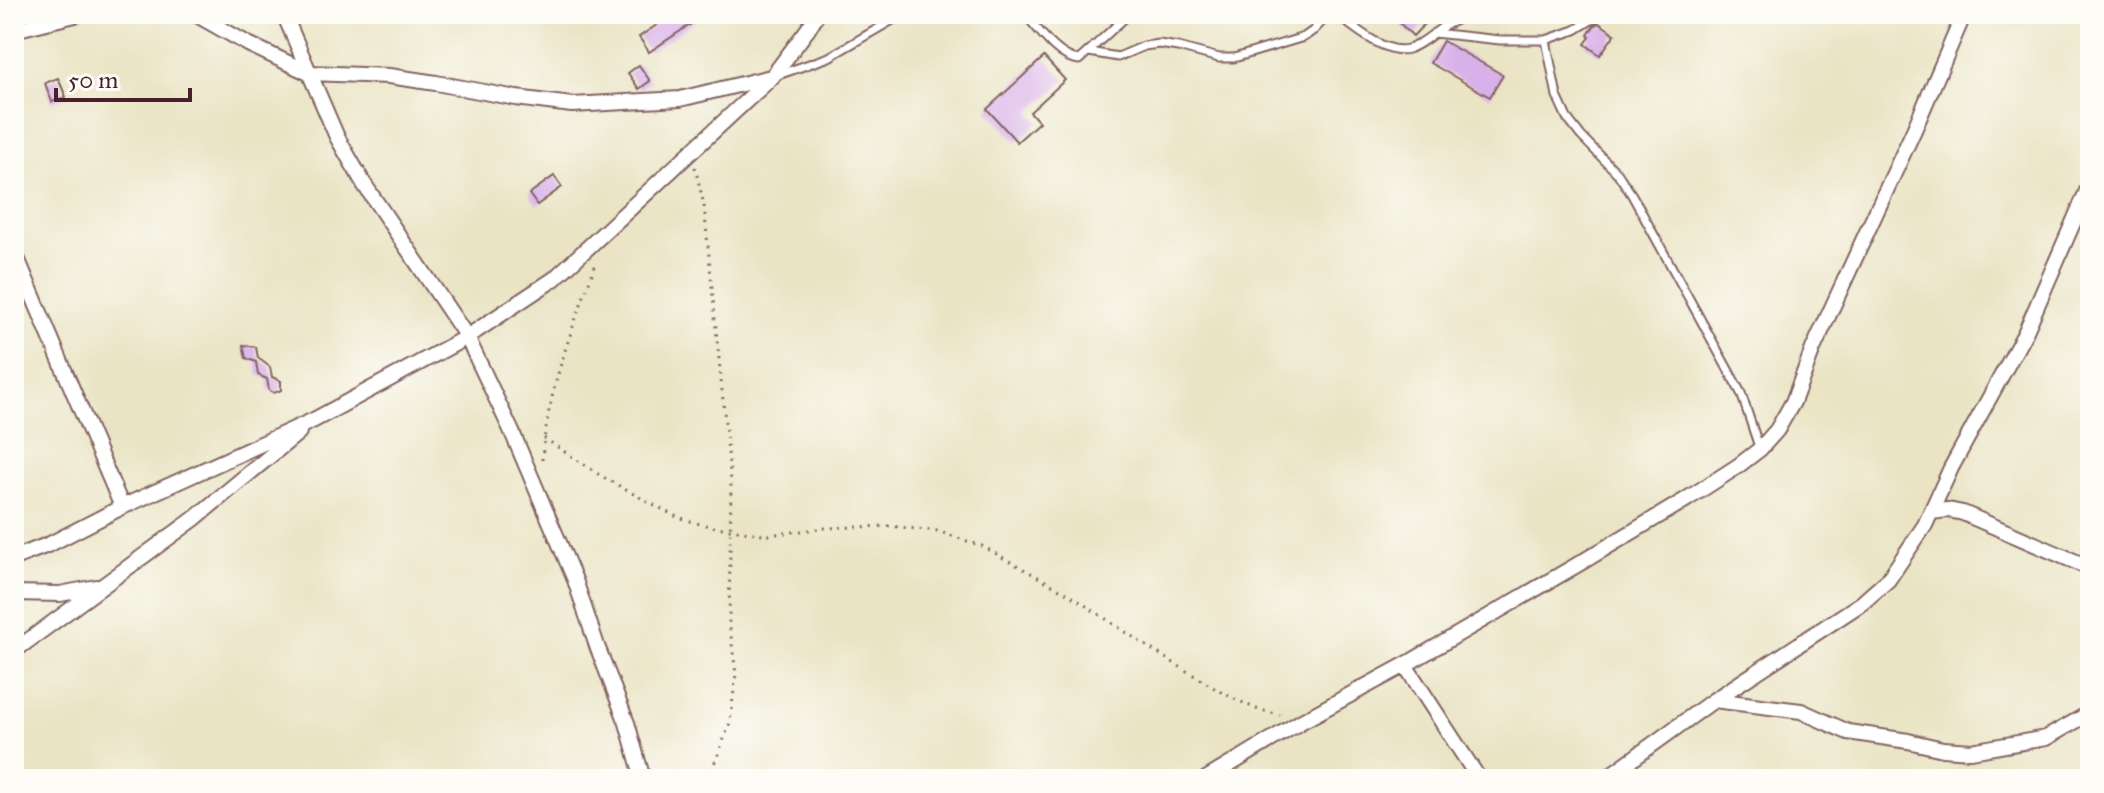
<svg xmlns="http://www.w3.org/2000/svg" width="2104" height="793" font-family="'IM FELL Great Primer',serif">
  <rect width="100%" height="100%" fill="#fdfcf7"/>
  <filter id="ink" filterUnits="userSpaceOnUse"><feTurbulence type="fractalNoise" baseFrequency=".0125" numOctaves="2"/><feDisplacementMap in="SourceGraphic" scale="16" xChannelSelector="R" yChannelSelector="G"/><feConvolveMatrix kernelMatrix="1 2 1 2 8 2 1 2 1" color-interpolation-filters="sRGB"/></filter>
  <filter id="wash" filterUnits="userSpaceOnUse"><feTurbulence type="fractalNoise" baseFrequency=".006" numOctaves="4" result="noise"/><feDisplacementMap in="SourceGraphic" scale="32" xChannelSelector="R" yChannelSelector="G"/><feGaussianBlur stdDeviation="1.8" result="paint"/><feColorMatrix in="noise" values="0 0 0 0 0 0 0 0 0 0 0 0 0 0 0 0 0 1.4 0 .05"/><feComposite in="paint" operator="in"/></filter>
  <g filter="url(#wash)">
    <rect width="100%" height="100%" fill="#eae4c5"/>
    <g id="blocks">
      <path fill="#d9b1e9" d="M673 14H706L649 52 639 37Z
        M1390 14H1434L1413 36Z
        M1599 23 1615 34 1600 55 1585 44 1590 37 1588 35 1594 26Z
        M1443 41 1503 75 1490 97 1430 63Z
        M1044 57 1065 80 1030 112 1039 122 1017 142 987 109Z
        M639 65 650 81 639 89 628 73Z
        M58 78 66 97 52 102 45 83Z
        M554 176 562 187 537 205 529 194Z
        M243 345 256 347 258 358 270 367 272 377 281 381V390L274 393 269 390 267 379 258 375 256 362 246 358Z"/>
    </g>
  </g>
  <g filter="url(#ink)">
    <use href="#blocks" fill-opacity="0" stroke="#826461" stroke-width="2"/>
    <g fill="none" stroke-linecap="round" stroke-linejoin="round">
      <defs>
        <path id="service" d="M1025 14C1038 29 1059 59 1079 60L1129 14
          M1336 14C1353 27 1386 55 1408 49 1422 45 1434 32 1446 25 1454 21 1462 18 1469 14
          M1434 33 1500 40H1546L1575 30 1601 14
          M1546 40 1557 96 1567 118 1581 136 1618 174 1632 195 1741 393 1759 447
          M1089 52 1118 57 1144 46 1159 44 1178 47 1219 58H1234L1304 37 1314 30 1329 14
          M778 75 829 57 903 14"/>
        <path id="minor" d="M195 14 248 44 309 73 389 76 436 83 516 98 572 105 680 99 771 77
          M284 14 337 137 364 184 467 337 512 432 575 580 597 646 627 723 643 779
          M14 30 79 14
          M14 251 122 507
          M1931 512 1948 510 1963 513 2090 568
          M14 558 50 544 122 507 314 420 467 337 554 279 772 77 808 29 817 14
          M14 593 60 594 97 587
          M14 651 194 519 299 432
          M1405 665 1479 779
          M1714 700 1801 711 1848 732 1908 741 1943 749 1971 751 2046 738 2090 713
          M1206 779 1302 721 1405 665 1582 562 1687 499 1738 466 1760 449 1777 430 1793 402 1813 349 1914 130 1964 14
          M1605 779 1714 700 1862 603 1888 580 1925 525 1951 468 2026 331 2090 184"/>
      </defs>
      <use href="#service" stroke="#826461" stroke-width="11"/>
      <use href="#minor" stroke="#826461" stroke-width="18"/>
      <path stroke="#826461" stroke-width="3" stroke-dasharray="2 6" stroke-linecap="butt" d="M695 167 704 205 709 256 731 483 729 621 736 674 730 723 716 760 705 779
        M544 438 598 474 639 497 675 516 703 525 769 535 825 528 887 526 937 531 982 546 1067 593 1151 649 1221 692 1256 709 1280 715
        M542 460C547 392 573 326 596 263"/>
      <use href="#service" stroke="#fff" stroke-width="7"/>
      <use href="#minor" stroke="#fff" stroke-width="14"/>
    </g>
  </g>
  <rect width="2104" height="793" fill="none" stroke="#fdfcf7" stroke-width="48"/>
  <path d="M56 88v12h134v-12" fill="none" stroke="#4a1f2b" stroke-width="4"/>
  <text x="68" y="88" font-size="24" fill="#4a1f2b" stroke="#fdfcf7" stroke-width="6" paint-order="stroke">50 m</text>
</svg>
